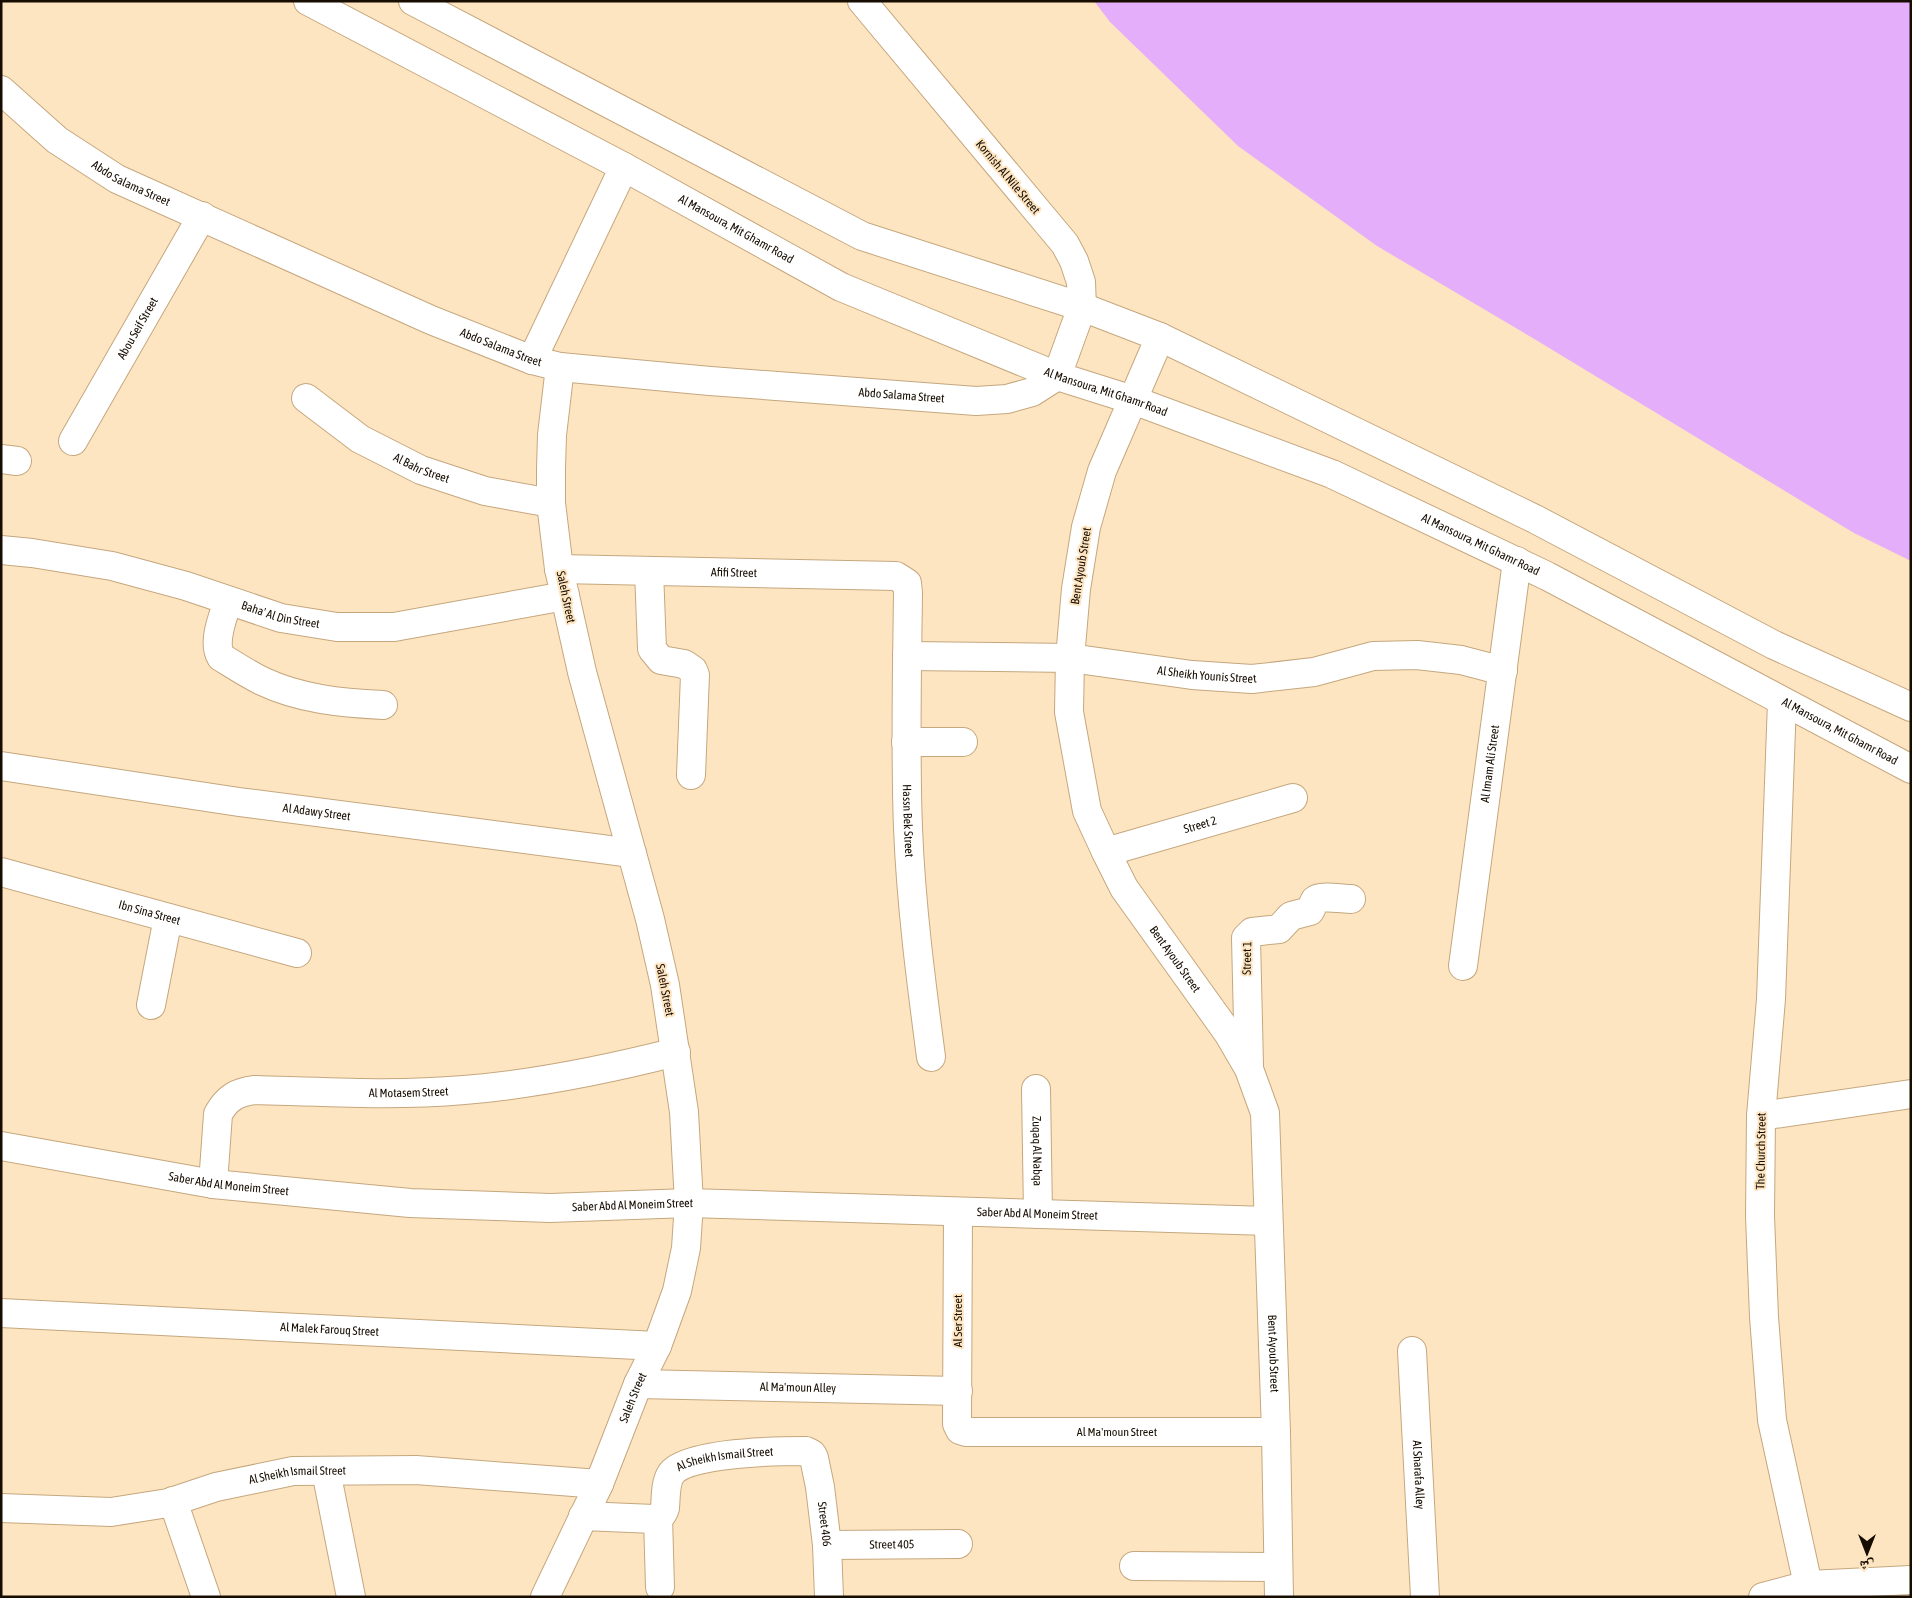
<svg xmlns="http://www.w3.org/2000/svg" width="1912" height="1598" font-family="'Asap Condensed','Noto Naskh Arabic',sans-serif">
  <rect width="100%" height="100%" fill="#fee5c2"/>
  <path fill="#e5aefa" d="M1094 1H1911V561L1854 533 1536 340 1377 246 1238 146 1110 22Z"/>
  <g fill="none" stroke-linecap="round" stroke-linejoin="round">
    <defs>
      <g id="minor">
        <path id="s1" d="M1 90 57 140 117 179 431 320 532 360 560 367 710 381 976 401 1007 399 1032 392 1057 376 1082 307 1081 282 1074 261 1065 244 862 1"/>
        <path id="s2" d="M1160 337 1102 471 1086 527 1076 589 1070 658 1069 712 1087 811 1106 852 1124 888 1228 1033 1249 1069 1265 1113 1276 1432 1279 1597"/>
        <path d="M532 360 624 167"/>
        <path id="s3" d="M306 398 360 439 421 470 485 491 551 503"/>
        <path id="s4" d="M73 441 202 216"/>
        <path d="M1 459 17 461"/>
        <path id="s5" d="M1 550 32 553 112 566 186 586 281 618 337 627H394L565 596"/>
        <path id="s6" d="M559 569 896 576 907 583 908 593C907 671 905 749 908 828 911 905 921 981 931 1057"/>
        <path d="M649 571 652 649 661 660 684 664 693 670 695 675 691 775"/>
        <path d="M228 601C223 617 212 642 221 657 234 665 248 674 262 681 300 699 341 703 383 705"/>
        <path id="s7" d="M907 656 1070 658 1192 675 1252 679 1314 672 1373 656 1417 655 1461 660 1503 671"/>
        <path d="M1782 702 1771 999 1761 1116 1760 1216 1764 1317 1772 1420 1808 1585 1809 1597"/>
        <path d="M906 742H963"/>
        <path id="s8" d="M1 766 239 802 632 853"/>
        <path id="s9" d="M1106 852 1293 798"/>
        <path id="s10" d="M1 872 297 953"/>
        <path id="s11" d="M1463 966 1517 561"/>
        <path d="M151 1005 168 918"/>
        <path d="M1249 1065 1246 938 1252 932 1279 929 1291 916 1310 911C1312 908 1313 903 1315 900 1320 895 1343 899 1351 899"/>
        <path id="s12" d="M1036 1089 1038 1214"/>
        <path d="M1761 1116 1911 1094"/>
        <path id="s13" d="M1 1146 213 1184 410 1203 550 1208 689 1203 1268 1221"/>
        <path id="s14" d="M213 1184 218 1114C227 1098 237 1092 255 1090 324 1092 395 1096 464 1090 537 1084 605 1070 676 1052"/>
        <path id="s15" d="M958 1212 957 1424 960 1430 966 1432H1276"/>
        <path id="s16" d="M1 1313 657 1346"/>
        <path id="s17" d="M1412 1351 1425 1597"/>
        <path id="s18" d="M638 1384 958 1391"/>
        <path d="M326 1471 351 1597"/>
        <path d="M173 1501 206 1597"/>
        <path id="s19" d="M1 1508 111 1512 168 1503 216 1487 293 1471 416 1470 599 1484"/>
        <path id="s20" d="M583 1516 654 1519C660 1517 663 1515 665 1508 666 1498 665 1483 671 1474 685 1452 780 1451 806 1451L812 1454 814 1458 820 1487 827 1545 829 1597"/>
        <path d="M658 1517 660 1587"/>
        <path id="s21" d="M827 1545 958 1544"/>
        <path d="M1134 1566 1278 1567"/>
        <path id="s22" d="M545 1597 599 1484 638 1384 657 1346 677 1291 686 1248 689 1203 684 1112 665 985 650 919 582 672 559 569 551 503V469L552 435 560 367"/>
        <path d="M1763 1597 1808 1585 1911 1580"/>
      </g>
      <g id="secondary">
        <path id="s23" d="M308 1 624 167 841 287 1057 376 1133 400 1332 474 1547 576 1911 769"/>
        <path d="M413 1 862 236 1082 307 1160 337 1535 519 1774 645 1911 707"/>
      </g>
    </defs>
    <use href="#minor" stroke="#c5a77d" stroke-width="30"/>
    <use href="#secondary" stroke="#c5a77d" stroke-width="30"/>
    <use href="#minor" stroke="#fff" stroke-width="28"/>
    <use href="#secondary" stroke="#fff" stroke-width="28"/>
  </g>
  <g text-anchor="middle" stroke-width="4" stroke-linejoin="round" paint-order="stroke">
    <g font-size="12" fill="#160c00" stroke="#fee5c2">
      <text transform="translate(1008 177) rotate(50)" y="4">Kornish Al Nile Street</text>
      <text dy="4" stroke="none"><textPath href="#s1" startOffset="161">Abdo Salama Street</textPath></text>
      <text dy="4" stroke="none"><textPath href="#s23" startOffset="485">Al Mansoura, Mit Ghamr Road</textPath></text>
      <text dy="4" stroke="none"><textPath href="#s4" startOffset="130">Abou Seif Street</textPath></text>
      <text dy="4" stroke="none"><textPath href="#s1" startOffset="566">Abdo Salama Street</textPath></text>
      <text dy="4" stroke="none"><textPath href="#s23" startOffset="890">Al Mansoura, Mit Ghamr Road</textPath></text>
      <text dy="4" stroke="none"><textPath href="#s1" startOffset="971">Abdo Salama Street</textPath></text>
      <text dy="4" stroke="none"><textPath href="#s3" startOffset="136">Al Bahr Street</textPath></text>
      <text dy="4" stroke="none"><textPath href="#s23" startOffset="1295">Al Mansoura, Mit Ghamr Road</textPath></text>
      <text transform="translate(1081 566) rotate(-81)" y="4">Bent Ayoub Street</text>
      <text dy="4" stroke="none"><textPath href="#s6" startOffset="175">Afifi Street</textPath></text>
      <text transform="translate(566 597) rotate(78)" y="4">Saleh Street</text>
      <text dy="4" stroke="none"><textPath href="#s5" startOffset="288">Baha' Al Din Street</textPath></text>
      <text dy="4" stroke="none"><textPath href="#s7" startOffset="301">Al Sheikh Younis Street</textPath></text>
      <text dy="4" stroke="none"><textPath href="#s23" startOffset="1700">Al Mansoura, Mit Ghamr Road</textPath></text>
      <text dy="4" stroke="none"><textPath href="#s11" startOffset="204">Al Imam Ali Street</textPath></text>
      <text dy="4" stroke="none"><textPath href="#s8" startOffset="319">Al Adawy Street</textPath></text>
      <text dy="4" stroke="none"><textPath href="#s6" startOffset="588">Hassn Bek Street</textPath></text>
      <text dy="4" stroke="none"><textPath href="#s9" startOffset="98">Street 2</textPath></text>
      <text dy="4" stroke="none"><textPath href="#s10" startOffset="154">Ibn Sina Street</textPath></text>
      <text transform="translate(1247 958) rotate(-89)" y="4">Street 1</text>
      <text dy="4" stroke="none"><textPath href="#s2" startOffset="664">Bent Ayoub Street</textPath></text>
      <text transform="translate(665 990) rotate(79)" y="4">Saleh Street</text>
      <text dy="4" stroke="none"><textPath href="#s14" startOffset="270">Al Motasem Street</textPath></text>
      <text transform="translate(1761 1151) rotate(-89)" y="4">The Church Street</text>
      <text dy="4" stroke="none"><textPath href="#s12" startOffset="62">Zuqaq Al Nabqa</textPath></text>
      <text dy="4" stroke="none"><textPath href="#s13" startOffset="231">Saber Abd Al Moneim Street</textPath></text>
      <text dy="4" stroke="none"><textPath href="#s13" startOffset="636">Saber Abd Al Moneim Street</textPath></text>
      <text dy="4" stroke="none"><textPath href="#s13" startOffset="1041">Saber Abd Al Moneim Street</textPath></text>
      <text transform="translate(958 1321) rotate(-90)" y="4">Al Ser Street</text>
      <text dy="4" stroke="none"><textPath href="#s16" startOffset="329">Al Malek Farouq Street</textPath></text>
      <text dy="4" stroke="none"><textPath href="#s2" startOffset="1084">Bent Ayoub Street</textPath></text>
      <text dy="4" stroke="none"><textPath href="#s18" startOffset="160">Al Ma'moun Alley</textPath></text>
      <text dy="4" stroke="none"><textPath href="#s22" startOffset="218">Saleh Street</textPath></text>
      <text dy="4" stroke="none"><textPath href="#s15" startOffset="376">Al Ma'moun Street</textPath></text>
      <text dy="4" stroke="none"><textPath href="#s20" startOffset="180">Al Sheikh Ismail Street</textPath></text>
      <text dy="4" stroke="none"><textPath href="#s17" startOffset="124">Al Sharafa Alley</textPath></text>
      <text dy="4" stroke="none"><textPath href="#s19" startOffset="301">Al Sheikh Ismail Street</textPath></text>
      <text dy="4" stroke="none"><textPath href="#s20" startOffset="340">Street 406</textPath></text>
      <text dy="4" stroke="none"><textPath href="#s21" startOffset="65">Street 405</textPath></text>
    </g>
  </g>
  <rect width="1912" height="1598" fill="none" stroke="#160c00" stroke-width="5"/>
  <g transform="translate(1867 1553) rotate(180)" stroke="#fee5c2" stroke-width="4" paint-order="stroke">
  <path d="M0-4L9 19L0 12L-9 19Z" fill="#160c00"/>
  <text y="-8" font-size="14" font-weight="bold" text-anchor="middle" fill="#160c00">ش</text>
  </g>
</svg>
